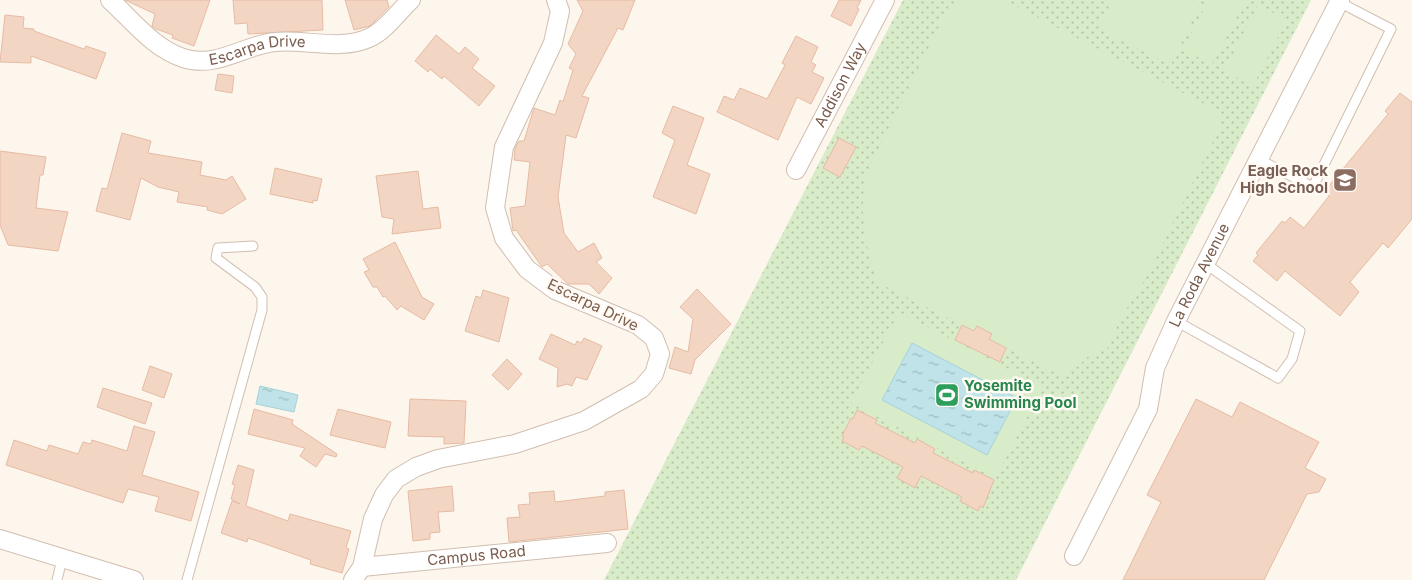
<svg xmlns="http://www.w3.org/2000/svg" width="1412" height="580" font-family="Inter,sans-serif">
  <defs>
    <pattern id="park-dots" width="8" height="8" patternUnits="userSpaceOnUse" patternTransform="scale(1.25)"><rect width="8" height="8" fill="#d8ecc9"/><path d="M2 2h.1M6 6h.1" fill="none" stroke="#b4c2a5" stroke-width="1.8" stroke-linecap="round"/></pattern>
    <pattern id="water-ripples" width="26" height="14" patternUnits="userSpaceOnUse" patternTransform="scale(1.25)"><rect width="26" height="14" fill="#bfe3e8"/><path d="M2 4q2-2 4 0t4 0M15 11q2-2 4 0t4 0" fill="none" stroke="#a0bbbe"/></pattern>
  </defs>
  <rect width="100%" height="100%" fill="#fdf6ec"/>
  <path fill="url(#park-dots)" d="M903 0H1311L1016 580H604Z"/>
  <path fill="#d8ecc9" d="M959 0H1004L1218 111 1221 125 1147 276 1121 318 1107 349 1090 355 1065 378 877 282C865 244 857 209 868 170L949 6Z
    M1112 0H1202L1171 65 1098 29Z
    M1209 0H1246L1212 65 1183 49Z
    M1258 5 1287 20 1253 86 1224 71Z
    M899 312 1043 387 995 478 851 403Z"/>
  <path fill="url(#water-ripples)" stroke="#a5d3da" d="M912 343 1017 398 987 455 882 400Z
    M260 386 298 395 294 412 256 404Z"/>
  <path fill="#f3d5c3" stroke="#e6bba3" d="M125 0H210L194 46 172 38 173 35 156 29 152 26 155 14Z
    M233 0H322L323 30 248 34 247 23 235 24Z
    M345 0H387L389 7 370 26 354 30Z
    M577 0H635L623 30 618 28 582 96 589 98 576 138 566 135 558 197 564 233 578 252 594 243 602 258 596 262 612 278 599 294 589 284H568L547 264 542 267 516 230 513 231 510 208 525 206 530 162 514 160 515 148 519 141H524L534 108 555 115 560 100 563 102 573 70 569 68 576 54 568 44 583 11Z
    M839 0H861L857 8 859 9 851 26 831 16Z
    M5 15 24 17 23 28 34 29V31L84 49 86 46 106 53 96 79 31 56V63L0 62Z
    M436 35 459 54 465 47 479 59 472 68 495 86 479 106 444 76 442 79 430 69 428 72 415 61Z
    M796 36 818 47 811 62 816 65 812 72 824 78 811 104 797 97 778 140 717 112 724 96 734 100 740 88 767 99 785 65 782 63Z
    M218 74 234 76 232 93 215 90Z
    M1400 93 1412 102V219L1388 248 1383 243 1350 282 1359 292 1340 316 1285 271 1277 281 1253 261 1258 255 1256 253 1282 221 1285 223 1290 217 1304 228 1329 196 1324 192 1388 114 1385 111Z
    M673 106 704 118 687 165 710 174 696 214 653 197 675 140 662 133Z
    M122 133 151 141 148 153 202 162 200 175 226 180 232 176 246 199 222 214 207 210 208 207 177 202 179 192 158 187 141 178 130 220 96 211 102 188 107 189Z
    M839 138 856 147 840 177 823 168Z
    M0 151 46 157 43 175H40L36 208 68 212 58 251 8 245 0 225Z
    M275 168 322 179 317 201 313 200V203L270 194Z
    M418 171 423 209 438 207 441 228 392 234 394 219 382 217 376 176Z
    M395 242 422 297 434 304 424 320 401 306 397 310 385 296 383 297 377 287H373L364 272 369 270 363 259Z
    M697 289 731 324 695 360 691 374 669 368 675 347 688 352 693 319 680 307Z
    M483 290 509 298 499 342 465 331 476 296 481 298Z
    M962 325 974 331 977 326 992 334 989 339 1006 348 1000 362 955 340Z
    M551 334 575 345 577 341 581 343 584 338 602 346 587 380 576 377 572 386 567 384 557 387 558 368 539 359Z
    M507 359 522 374 508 390 492 375Z
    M150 366 172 374 164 398 142 390Z
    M103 388 152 403 145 424 97 407Z
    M410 399 466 401 464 443 444 444V437L408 436Z
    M1196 399 1232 417 1240 402 1319 442 1305 468 1326 479 1319 492 1307 494 1264 580H1123L1161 502 1147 495Z
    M254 409 293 420 292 424 337 454 336 457 325 454 316 467 300 456 305 448 248 434Z
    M338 409 391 422 385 448 330 435Z
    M857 410 877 420 875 423 915 443 917 439 935 449 933 453 973 473 974 470 994 480 983 508 980 506 978 511 960 501 962 497 921 476 915 488 897 478 903 467 862 446 859 450 842 441 844 437 842 436 851 418 853 419Z
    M134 426 155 432 142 475 199 492 191 521 155 511 159 497 128 489 123 503 6 465 14 440 47 451 49 445 78 454 83 442 91 444 92 440 127 451Z
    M238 465 254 470 246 506 288 521 290 514 351 531 346 548 349 549 342 573 310 564 311 560 248 538 247 542 221 533 232 501 240 504 231 499 235 485 232 484Z
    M452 486 454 511 438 512 440 532 430 533V539L413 541 408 491Z
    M624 490 628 529 509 542 507 518 520 517 518 505 530 504 529 493 554 491 555 502 605 496V492Z"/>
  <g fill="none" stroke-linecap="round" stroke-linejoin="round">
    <defs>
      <path id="lane" d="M1260 160 1313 187 1391 29 1339 2
        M1176 321 1278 378 1292 359 1300 331 1206 264
        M57 580 62 559
        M187 580 262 310V297L255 287 216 258 218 248 253 246"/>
      <g id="street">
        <path id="s1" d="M110 0C133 21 153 48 183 58 216 69 244 45 275 42 306 39 339 51 369 38 385 31 398 12 411 0"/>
        <path id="s2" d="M796 170 885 0"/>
        <path d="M0 539 134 580"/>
        <path id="s3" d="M1074 556 1148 409 1155 368 1176 321 1340 0"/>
        <path id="s4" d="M362 567 607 543"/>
        <path d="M353 580 362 567 373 519 384 495 396 479 416 467 438 459 515 444 584 421 641 389 654 374 660 354 654 338 638 325 555 290 527 269 504 238 495 208 504 147 553 43 560 11 556 0"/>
      </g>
    </defs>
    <use href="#lane" stroke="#d1beb0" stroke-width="11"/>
    <use href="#street" stroke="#d1beb0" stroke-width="20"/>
    <use href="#lane" stroke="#fff" stroke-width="9"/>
    <use href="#street" stroke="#fff" stroke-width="18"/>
  </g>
  <defs>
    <symbol id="school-square" viewBox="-11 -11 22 22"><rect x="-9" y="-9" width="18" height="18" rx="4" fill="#8d6e63" stroke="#fffaf3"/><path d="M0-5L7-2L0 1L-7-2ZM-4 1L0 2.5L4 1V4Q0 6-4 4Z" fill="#fff"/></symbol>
    <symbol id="stadium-square" viewBox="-11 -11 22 22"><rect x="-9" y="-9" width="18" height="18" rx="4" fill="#2e9e5b" stroke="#fffaf3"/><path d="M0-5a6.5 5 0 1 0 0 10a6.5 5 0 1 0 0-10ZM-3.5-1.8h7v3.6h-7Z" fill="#fff"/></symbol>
  </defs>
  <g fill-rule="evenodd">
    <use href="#school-square" x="1331" y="166" width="28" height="28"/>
    <use href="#stadium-square" x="933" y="381" width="28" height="28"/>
  </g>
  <g text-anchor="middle" stroke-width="5" stroke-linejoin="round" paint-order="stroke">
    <g font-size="15" fill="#7a5c4d" stroke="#fffaf3">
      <text dy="5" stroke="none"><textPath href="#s1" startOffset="170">Escarpa Drive</textPath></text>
      <text dy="5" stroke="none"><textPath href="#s2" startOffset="96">Addison Way</textPath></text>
      <text dy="5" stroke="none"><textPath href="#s3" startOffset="309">La Roda Avenue</textPath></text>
      <text transform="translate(593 305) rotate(26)" y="5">Escarpa Drive</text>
      <text dy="5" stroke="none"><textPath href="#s4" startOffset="115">Campus Road</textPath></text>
    </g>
    <g font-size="15" font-weight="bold" fill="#785e54" stroke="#fffaf3" text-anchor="end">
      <text x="1328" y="176">Eagle Rock<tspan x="1328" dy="17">High School</tspan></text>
    </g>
    <g font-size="15" font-weight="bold" fill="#27864d" stroke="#fffaf3" text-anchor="start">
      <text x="964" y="391">Yosemite<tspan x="964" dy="17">Swimming Pool</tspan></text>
    </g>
  </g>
</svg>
